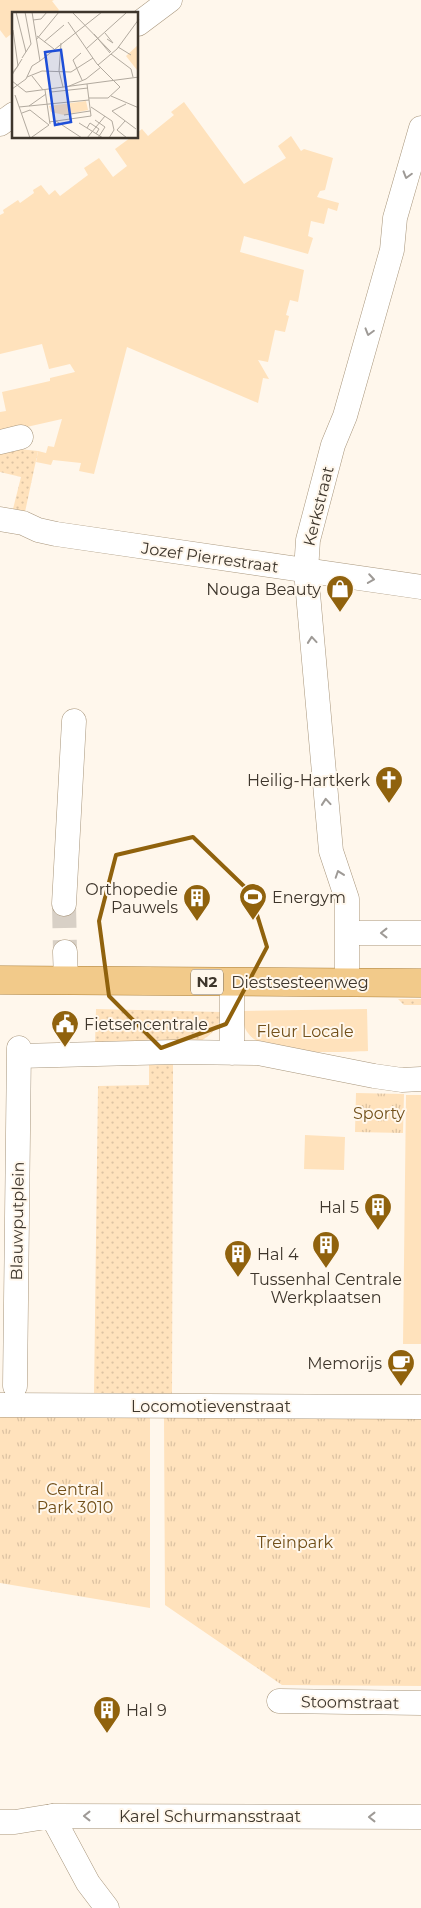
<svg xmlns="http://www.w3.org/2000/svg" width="421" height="1908" font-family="Montserrat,sans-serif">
  <defs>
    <pattern id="grass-dots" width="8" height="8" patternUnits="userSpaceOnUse" patternTransform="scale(1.25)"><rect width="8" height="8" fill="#ffe2bc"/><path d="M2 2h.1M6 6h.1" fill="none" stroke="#dcc2a2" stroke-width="1.8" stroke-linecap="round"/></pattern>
    <pattern id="park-tufts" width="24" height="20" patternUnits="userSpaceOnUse" patternTransform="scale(1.25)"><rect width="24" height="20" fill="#ffe2bc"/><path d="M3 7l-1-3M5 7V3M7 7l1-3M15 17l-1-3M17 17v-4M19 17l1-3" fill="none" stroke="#dcc2a2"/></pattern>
  </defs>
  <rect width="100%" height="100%" fill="#fff7ec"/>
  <path fill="url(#grass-dots)" d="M0 447 38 451 25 512 13 509 21 477 0 472Z
    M398 999H421V1005H404Z
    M96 1009 221 1012C222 1025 212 1034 201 1041L95 1044Z
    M173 1064 172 1395H94L98 1086 149 1085V1065Z"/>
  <path fill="url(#park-tufts)" d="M356 1093 404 1094 403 1133 355 1132Z
    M0 1414 150 1415V1608L0 1583Z
    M421 1417V1686L282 1685 165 1605 164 1418Z"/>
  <path fill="#ffe2bc" d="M0 0H54L52 1 59 10 55 14H14V32L6 38 0 30Z
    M184 102 244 184 286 158 278 146 291 136 301 151 304 149 333 158 325 190 320 191 317 197 339 203 337 211 328 208 324 224 311 221 308 236 313 238 308 254 244 236 240 252 304 270 298 302 290 300 286 315 289 316 285 332 275 330 268 362 258 360 269 379 263 378 258 403 127 347 94 474 79 471 81 463 53 460 51 465 36 462 38 451 46 453 48 446 54 447 62 419 0 433V412L6 411 2 392 50 381V378L75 372 70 364 49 369 42 344 0 354V215L4 213 3 210 18 200 20 203 34 193 33 190 41 185 49 195 55 190 60 196 88 175 84 168 99 158 113 177 127 166 115 149 130 138H138V132L142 129 148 136 174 115 171 112Z
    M367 1009 368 1051C341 1052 264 1057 248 1033 243 1027 243 1018 243 1011Z
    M406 1095H421V1344H403Z
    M305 1135 345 1137 344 1170 304 1169Z"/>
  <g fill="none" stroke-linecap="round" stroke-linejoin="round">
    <path stroke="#d8d0c6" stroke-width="24" stroke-dasharray="24 12" stroke-linecap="butt" d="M64 904 65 952"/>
    <defs>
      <path id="minor" d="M138 24 170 0
        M0 124 14 114
        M0 442 21 437
        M0 519 23 523 38 530 56 534 421 587
        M64 904 74 721
        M347 933H421
        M65 952 66 981
        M232 982V1053
        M347 982V899L331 851 306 571 308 540 333 445 345 416 392 250 395 218 421 128
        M19 1056 175 1052 258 1053 374 1076 402 1080 421 1079
        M15 1386 19 1048
        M0 1405 421 1407
        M279 1701 421 1703
        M52 1816 88 1883 107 1908
        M0 1822H15L52 1816 421 1817"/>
      <path id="major" d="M0 980 421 983"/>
    </defs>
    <use href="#minor" stroke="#a8967c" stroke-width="25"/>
    <use href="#major" stroke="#ad7f36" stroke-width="29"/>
    <use href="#minor" stroke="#fff" stroke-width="24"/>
    <use href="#major" stroke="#f2ca8a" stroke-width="28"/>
  </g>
  <defs><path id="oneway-chevron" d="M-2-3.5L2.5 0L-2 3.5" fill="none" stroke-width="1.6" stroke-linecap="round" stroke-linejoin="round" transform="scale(1.25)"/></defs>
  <g stroke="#9e9a96">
    <use href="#oneway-chevron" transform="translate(407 175) rotate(106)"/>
    <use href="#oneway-chevron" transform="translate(369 332) rotate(106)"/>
    <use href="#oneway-chevron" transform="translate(371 579) rotate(9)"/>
    <use href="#oneway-chevron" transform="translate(312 640) rotate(-95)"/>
    <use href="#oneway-chevron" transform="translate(326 802) rotate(-95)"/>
    <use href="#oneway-chevron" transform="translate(339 874) rotate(-109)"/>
    <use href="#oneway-chevron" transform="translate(384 933) rotate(180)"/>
    <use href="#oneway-chevron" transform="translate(87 1816) rotate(-180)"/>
    <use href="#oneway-chevron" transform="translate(372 1817) rotate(-180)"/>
  </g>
  <path fill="none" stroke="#90620d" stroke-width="4" stroke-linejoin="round" d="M193 837 250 892 267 947 226 1024 161 1048 109 996 99 921 116 855Z"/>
  <defs>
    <symbol id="shop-pin" viewBox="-11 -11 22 30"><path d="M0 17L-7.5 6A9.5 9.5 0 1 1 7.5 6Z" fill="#90620d" stroke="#fff7ec"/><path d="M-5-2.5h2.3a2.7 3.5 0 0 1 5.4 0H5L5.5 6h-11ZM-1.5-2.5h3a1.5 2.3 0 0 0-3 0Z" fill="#fff"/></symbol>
    <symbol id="church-pin" viewBox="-11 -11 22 30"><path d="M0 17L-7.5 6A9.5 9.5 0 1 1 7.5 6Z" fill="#90620d" stroke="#fff7ec"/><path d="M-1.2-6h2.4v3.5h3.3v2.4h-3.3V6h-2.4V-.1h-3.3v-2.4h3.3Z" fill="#fff"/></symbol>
    <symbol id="stadium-pin" viewBox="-11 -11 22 30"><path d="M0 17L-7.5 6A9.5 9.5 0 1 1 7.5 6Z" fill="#90620d" stroke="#fff7ec"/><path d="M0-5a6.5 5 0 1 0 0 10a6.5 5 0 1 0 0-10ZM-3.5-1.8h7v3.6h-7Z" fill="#fff"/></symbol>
    <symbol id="building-pin" viewBox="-11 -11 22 30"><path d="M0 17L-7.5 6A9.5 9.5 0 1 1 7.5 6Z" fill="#90620d" stroke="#fff7ec"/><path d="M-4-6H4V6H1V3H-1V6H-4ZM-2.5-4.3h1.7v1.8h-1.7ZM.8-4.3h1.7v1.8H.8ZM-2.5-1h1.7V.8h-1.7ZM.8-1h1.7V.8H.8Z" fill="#fff"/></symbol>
    <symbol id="civic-pin" viewBox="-11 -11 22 30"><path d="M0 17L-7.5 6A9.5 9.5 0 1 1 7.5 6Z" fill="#90620d" stroke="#fff7ec"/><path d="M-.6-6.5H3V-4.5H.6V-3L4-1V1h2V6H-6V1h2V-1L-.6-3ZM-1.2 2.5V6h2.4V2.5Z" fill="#fff"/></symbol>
    <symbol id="cafe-pin" viewBox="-11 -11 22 30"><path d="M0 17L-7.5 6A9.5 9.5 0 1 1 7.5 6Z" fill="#90620d" stroke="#fff7ec"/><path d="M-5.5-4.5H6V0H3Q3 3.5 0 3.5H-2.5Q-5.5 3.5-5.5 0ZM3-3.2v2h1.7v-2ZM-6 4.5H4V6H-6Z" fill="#fff"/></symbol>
  </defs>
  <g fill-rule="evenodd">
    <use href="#shop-pin" x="324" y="573" width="32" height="43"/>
    <use href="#church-pin" x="373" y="764" width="32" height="43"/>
    <use href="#stadium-pin" x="237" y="881" width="32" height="43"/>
    <use href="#building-pin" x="181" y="882" width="32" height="43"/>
    <use href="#civic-pin" x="49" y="1008" width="32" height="43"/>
    <use href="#building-pin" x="362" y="1191" width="32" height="43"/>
    <use href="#building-pin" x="310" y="1229" width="32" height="43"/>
    <use href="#building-pin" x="222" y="1238" width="32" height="43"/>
    <use href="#cafe-pin" x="385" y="1347" width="32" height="43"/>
    <use href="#building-pin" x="91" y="1694" width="32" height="43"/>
  </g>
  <g text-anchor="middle" stroke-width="4" stroke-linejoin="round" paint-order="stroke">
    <rect fill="#fff7ec" stroke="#787066" stroke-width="1" x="191" y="969.5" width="32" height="25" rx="4"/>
    <g font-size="15" font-weight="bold" fill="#3e362c">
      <text x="207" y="987">N2</text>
    </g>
    <g font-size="16" fill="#3e362c" stroke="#fff7ec">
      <text transform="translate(318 506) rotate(-76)" y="6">Kerkstraat</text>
      <text transform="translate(210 557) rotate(8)" y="6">Jozef Pierrestraat</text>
      <text x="300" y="988">Diestsesteenweg</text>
      <text transform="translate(17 1221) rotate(-89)" y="6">Blauwputplein</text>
      <text x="211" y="1412">Locomotievenstraat</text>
      <text transform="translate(350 1702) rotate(1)" y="6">Stoomstraat</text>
      <text x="210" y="1822">Karel Schurmansstraat</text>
    </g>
    <g font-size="16" fill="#3e362c" stroke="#fff7ec" text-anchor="end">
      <text x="321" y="595">Nouga Beauty</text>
      <text x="370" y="786">Heilig-Hartkerk</text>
      <text x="178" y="895">Orthopedie<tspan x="178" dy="18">Pauwels</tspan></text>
      <text x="272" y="903" text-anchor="start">Energym</text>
      <text x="84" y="1030" text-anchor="start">Fietsencentrale</text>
      <text x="359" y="1213">Hal 5</text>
      <text x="257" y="1260" text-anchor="start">Hal 4</text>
      <text x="326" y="1285" text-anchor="middle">Tussenhal Centrale<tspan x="326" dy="18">Werkplaatsen</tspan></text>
      <text x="382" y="1369">Memorijs</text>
      <text x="126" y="1716" text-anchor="start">Hal 9</text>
    </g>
    <g font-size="16" fill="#72501a" stroke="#fff7ec">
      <text x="305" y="1037">Fleur Locale</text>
      <text x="379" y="1119">Sporty</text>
      <text x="75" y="1495">Central<tspan x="75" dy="18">Park 3010</tspan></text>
      <text x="295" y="1548">Treinpark</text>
    </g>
  </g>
  <g transform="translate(12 12)">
    <rect width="126" height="126" fill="#fff7ec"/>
    <path d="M126 33V57L125 58 114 44ZM74 89 76 98 52 103 39 100 37 94Z" fill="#ffe2bc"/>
    <path fill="none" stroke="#b2aa9f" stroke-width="1" d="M4 0 14 40M20 0 28 49M60 0 99 40M21 8 29 7 35 0M56 10 85 52 108 75 96 86H77M93 21 101 31 95 27M82 22 98 41M25 24 42 37M24 28 47 0M32 30 52 13M49 31 47 59 51 75M106 35 119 43M74 37 114 1M69 41 61 48 70 68M99 42 119 57 121 65M10 46 19 32 13 0M28 49 90 0M86 53 105 37 127 7M0 61 6 54 1 18M0 63 10 47M20 64 31 78M15 65 30 59 59 60 81 46M0 69 14 80 127 65M55 75 74 67 89 55M0 77 14 67 20 54 28 49M33 78 38 112M39 80 76 76M3 83 18 126M99 84 127 96M17 94 34 82M7 95 77 88M79 95 100 109 102 118 97 126M100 99 124 117M100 99 114 92M10 101 18 98 37 113M52 103 78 99M83 108 93 115 86 126M44 109 70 126M113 109 105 118 115 126M37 110 79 104 75 72M67 111 91 126M75 116 78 111 87 117 84 122M20 125 37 113M75 126 93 104"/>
    <path fill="#1d4ed8" fill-opacity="0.15" stroke="#1d4ed8" stroke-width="2.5" d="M49 38 59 110 43 113 33 40Z"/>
    <rect width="126" height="126" fill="none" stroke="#3e362c" stroke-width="2.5"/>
  </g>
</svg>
